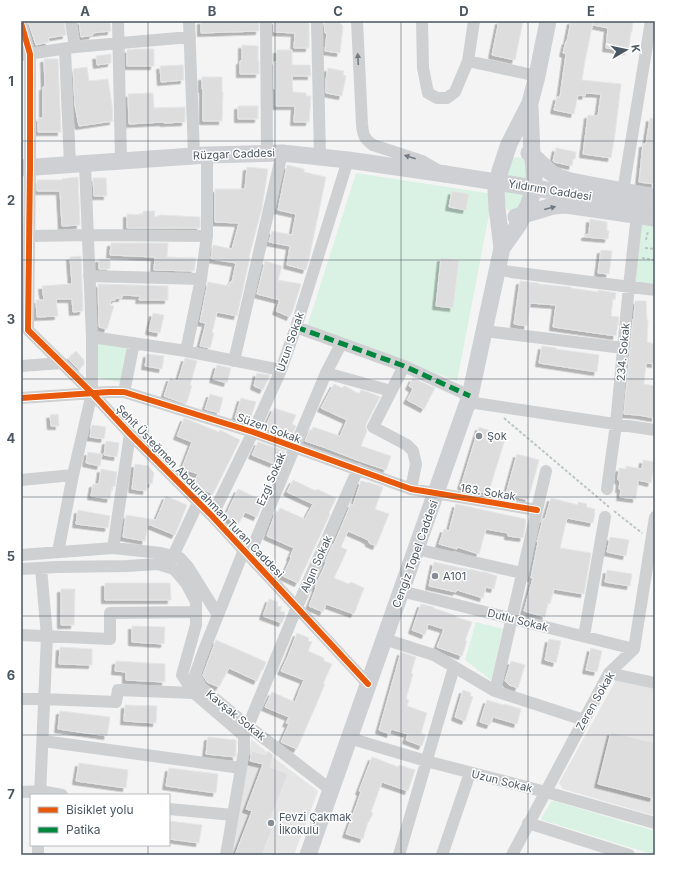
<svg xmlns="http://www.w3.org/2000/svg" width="676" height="876" font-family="Inter,sans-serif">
  <defs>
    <filter id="shadow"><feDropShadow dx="-3.5" dy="3.5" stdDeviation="0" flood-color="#0004"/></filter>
  </defs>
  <rect width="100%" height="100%" fill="#f4f4f4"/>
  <path fill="#e6e5e6" d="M616 680 655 689V816L563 789 559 783Z
    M251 739 273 757 318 791 294 855H229L250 751Z"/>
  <path fill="#d9f2e3" d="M519 157 522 158 524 160C527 177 526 192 518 208 516 209 513 212 510 211 502 210 503 185 504 179 506 172 510 165 512 158Z
    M356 173 493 194 457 381 307 327Z
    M640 218 655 220V286L632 283Z
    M100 343 128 348 122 383 98 377 97 345Z
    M476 622 503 629 491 680 465 660Z
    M554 801 655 831V855L542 820V817L551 802Z"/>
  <path fill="#ddddde" stroke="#e5e6e7" filter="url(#shadow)" d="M28 21H64L66 35 48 38 49 42 36 45Z
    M79 21H110L111 31 92 33 93 35 81 37Z
    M201 21H259V31L201 33Z
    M274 21H309V48H294L295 33 274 32Z
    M324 21H338L343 26 340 53 325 51 327 33H325Z
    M499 21H523L515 60 492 55Z
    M571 21H633L632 32H631L628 51 606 48 608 28 593 25V22L585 61 582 80 621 84 615 134 611 158 583 154 588 115 598 116 601 94 586 93 585 96 578 95 574 114 554 110 557 97H560L566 54 563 53 566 41H567Z
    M242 45 258 46V61H259V74H240V61H242Z
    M136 49H154V66H127V50Z
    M277 50H292V65H310L311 76H292L293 92 306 93V96H311L309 122H294L295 106H276V89H274V62L277 61Z
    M111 54V63L97 65 96 56Z
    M44 59H58L61 132H38V118H43V87H45Z
    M183 65 184 80 161 82 160 66Z
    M87 67 89 81 108 79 112 105 113 121 79 126 75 105 73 69Z
    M328 68 344 71 343 75 346 76 342 96 326 93V80Z
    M202 77H222V92H223L222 121H203V89H202Z
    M153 93 154 108 185 107V122L164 123 163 122 129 124 128 94Z
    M238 106H258V119H238Z
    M650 118 655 119V184L639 182 643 144H646Z
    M556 148 576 152 575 159H573L572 166 554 162 553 161Z
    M287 165 304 169V172L326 177 309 259 306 270 287 265 290 246 269 242 272 231 292 235 296 214 278 210Z
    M247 167 268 169 262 208 249 257H250L237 316 217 312 212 333H214L210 348 200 346 206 323 200 322 208 282 229 286 230 282H232L236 263 211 259 213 245 232 249 239 223 215 222V189H245Z
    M78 177 80 225 62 226 60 191H37V180H62V179Z
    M93 178H106L107 196H94Z
    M452 191 469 194 466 210 449 207Z
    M143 211H155L154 217 161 215 200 217V228H127V214L143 215Z
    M590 219 607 222V231H609L608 239 585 237V235L589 234Z
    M111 243H168L167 257 196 258 194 271 154 270 155 257 110 255Z
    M601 250 612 251 609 274 598 273Z
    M81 256 83 311 73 312 72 299H56L58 316 37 317 36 300H44L42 286 72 284 70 257Z
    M441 258 459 260 453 308 436 306Z
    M99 259H110V269H99Z
    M265 261 282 266 278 280 301 284 294 307 290 317 276 311 280 300 257 294Z
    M520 281 538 283V284L571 287V288L598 292V290L616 293 615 300 613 299 611 316 619 317 616 336 553 327 556 305 530 303 527 326 514 324Z
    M98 284 168 286V300H139L140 296 122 295V298H116L115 300H111L110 305 114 306 107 329 99 327Z
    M635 301H646L647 320H648L647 342 655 344V364L646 363 644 384 655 386V418L638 415 624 414 633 319H634Z
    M153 313 164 315 160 333 149 331Z
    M542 346 556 348V349L599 355 597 372 539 363Z
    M76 351 84 360V364L79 370 68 359Z
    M147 354 164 356 162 369 145 366Z
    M185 358 197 361 190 385 192 386 186 404 164 396 170 378 178 381Z
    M217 365 231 368 227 383 213 379Z
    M257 373 270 375 263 390 254 386Z
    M413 378 435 388 424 409 407 400 413 389 409 386Z
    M334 384 342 388 344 386H345L359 394 361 390 374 394 380 397 366 424V428L367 431 361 446 391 456 386 470 354 459 326 448 305 441 310 429 312 430 313 427 340 436 347 420 321 408Z
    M210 394 223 398 219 413 205 409Z
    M241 398 256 402 249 423 235 418Z
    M274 408 296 415 292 424 296 426 291 438 265 428Z
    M58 414 59 426H51L50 415Z
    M184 418 219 432 220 430 240 440 213 494 193 484 198 474 182 468 192 442 177 436Z
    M92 425 106 427 104 439 90 437Z
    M479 427 506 436 488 494 461 486Z
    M106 441 119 443 117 457 104 455Z
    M258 442 285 451 279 466 252 455Z
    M88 452 102 454 100 466 86 463Z
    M517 454 539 460 528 500 506 494Z
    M643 460 655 462 651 483 638 480 636 499 620 497 621 489H619L620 481 618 480 619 468 626 469V466L642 469Z
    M135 464 148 466 154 473 152 484 147 483 146 491 132 489Z
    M101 469 117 472 115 487 112 486 110 499 91 496 93 484H99Z
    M293 480 316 491 317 489 336 498 329 513 330 514 298 583 283 576 291 558 290 557 294 548 267 536 276 511 278 512 280 508 305 519 313 504 287 492Z
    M361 481 368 483V482L383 487 375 509 389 514 376 546 369 543V541L364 538 348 531 341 547 347 550 334 578 349 584 351 582 364 588 354 614 326 604 323 612 309 606 316 588 315 587 326 563 325 562 333 544H334L351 504 353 505Z
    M238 489 263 501 257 517 245 512 238 525 231 521 226 515Z
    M166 496 187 505 175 535 148 524 145 541 123 537 126 515 156 520Z
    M551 498 578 505V502L587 504 586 507 595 509 594 513H595L593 523 567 518 560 548 591 553 584 594 554 589 550 604 548 603 545 617 524 611 533 578H531L538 542H537L543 519H545Z
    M456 504 525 519 526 523 523 538 508 536V533L486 529 479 554 457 547V549L439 544 444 529 449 531Z
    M78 510 110 516 108 528 76 524Z
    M610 537 629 540 626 556 607 552Z
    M434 562 471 570V569L481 572H485L497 576 494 589 486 587 483 598 457 590 456 592 429 586Z
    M607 570 632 574 630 586 605 582Z
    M105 583H170L171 600H105Z
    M61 589H75L74 625H61Z
    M269 599 278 602 277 606 282 607 280 611 285 612 284 615H285L282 623 263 616Z
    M421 604 434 607 433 608 457 616 456 617 472 622 465 641H467L462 656 437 647 444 629 428 624 425 635 412 630Z
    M132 626 165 627 164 644 132 642Z
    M297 633 309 638 308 641 312 642 308 651 324 658V661L332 664 323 684H325L297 749 281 742 289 724 286 723 289 717 265 707 272 692 295 702 300 689 304 680 281 671 288 656Z
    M549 639 561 641 556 663 545 660Z
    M216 640 266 662 263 670 262 669 257 681 229 668 219 687 207 682 203 675Z
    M60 647 92 649V665L59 664Z
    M591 648 602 651 597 672 586 670Z
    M401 652 416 657 411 673 413 674 406 699 409 700 407 706 427 713 421 733 426 735 422 746 406 740 408 734 391 729 390 734 379 730Z
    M116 661 165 664V682L126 680V672L115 671Z
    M511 661 525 665 518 688 509 685 505 681Z
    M463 690 471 693 470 696 473 697 465 721 455 717Z
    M487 700 504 705V704L521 709 517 724 493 717 490 725 480 722Z
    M125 705 157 706 156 723 124 721Z
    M60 711 110 717 107 736 58 729Z
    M611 732 655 743V788L653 798 598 784Z
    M208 737 236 740V757L206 754Z
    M252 751 266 755 268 751 273 755 270 767 288 774 267 827 272 829 262 855H235L252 811 246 809 263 764 250 761Z
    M372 757 398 767 399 765 415 770 408 791 382 782 371 812 373 813 369 822H368L363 839 346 834 361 792 359 791Z
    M79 763 128 770 126 788 76 781Z
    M169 768 218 774 216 793 166 786Z
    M169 821 202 825 199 843 169 839Z"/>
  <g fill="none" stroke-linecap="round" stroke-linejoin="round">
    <path stroke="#bcc7c4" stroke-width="2" stroke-dasharray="3 2" stroke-linecap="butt" d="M646 240 648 231
      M645 248 655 249
      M642 258 655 260
      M504 418 609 507
      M614 511 642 533"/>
    <path stroke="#ced0d2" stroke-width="12" d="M71 21 75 47
      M118 21 121 161
      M189 21 194 155
      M266 21 267 153
      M317 21 320 157
      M357 21 362 124C363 134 363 138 373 145L422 161 439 171
      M422 21 423 68 428 93 437 98H447L455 92 468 61 474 21
      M21 23 30 54V167L28 330 92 393 130 434 212 516 368 684
      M65 49 70 165
      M21 55 75 47 190 37
      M468 61 537 76
      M623 191 651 21
      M30 236 88 235 207 236
      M497 269 511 272 655 290
      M89 276 201 279
      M296 327 404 366 470 396
      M485 331 623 348
      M92 337 186 351 281 370
      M186 351 201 279 207 236V155
      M234 361 282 153
      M21 366 62 363
      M404 366 373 427 407 445 413 451 416 464 411 489
      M326 373 391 391
      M124 392 134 343
      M21 398 109 392H124L253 432 411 489 537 510
      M468 402 655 430
      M21 480 73 475
      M607 489 616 424 629 286 637 215
      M212 516 253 432 281 370 296 327 348 160
      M113 548 130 434
      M416 549 522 573
      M244 550 204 650 195 675 201 687 248 726 331 790
      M58 552 73 475 92 393V337L85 164
      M21 555 113 548 161 553 180 558 188 567 218 615
      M173 556 198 503
      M249 556 326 373 341 344
      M21 569 57 567 127 566 158 564 174 569 186 583 196 602V625L182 675 194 693 244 736V752L226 855
      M401 591 634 649
      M21 635 110 639V613L196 612
      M584 636 605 517
      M384 639 434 655 495 691 584 720
      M609 673 655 683
      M495 691 546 471
      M21 699H44L116 702 118 690 194 693
      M248 726 297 607 358 469
      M349 738 426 761 546 792 655 823
      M43 741 241 768
      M21 792 40 791 62 795
      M40 795 47 636 41 568
      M169 809 233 815
      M528 823 629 855
      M38 855V845
      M399 855 454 667
      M442 855 470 773
      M512 855 609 673 634 649 655 517"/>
    <path stroke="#ced0d4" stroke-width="17" d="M530 107 532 155 550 172 558 177 571 181 655 197
      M21 168 207 155 282 153 348 160 445 174
      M516 217 523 215C535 197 536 175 532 155L529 153
      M502 248 497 208 496 189 500 171 509 144 530 103 537 76 548 21
      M308 855 470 396 502 248 519 224 523 215 553 206 566 205 655 218"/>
    <path stroke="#ced0d4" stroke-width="17" d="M445 174 655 207"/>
    <path stroke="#00873e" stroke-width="5" stroke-dasharray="10 5" stroke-linecap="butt" d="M296 327 404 366 470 396"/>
    <defs>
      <path id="cycleway" d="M21 23 30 54V167L28 330 92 393 130 434 212 516 368 684
        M21 398 109 392H124L253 432 411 489 537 510"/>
    </defs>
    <use href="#cycleway" stroke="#fff" stroke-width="8"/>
    <use href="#cycleway" stroke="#e8590c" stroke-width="6"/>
  </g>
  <defs><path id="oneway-solid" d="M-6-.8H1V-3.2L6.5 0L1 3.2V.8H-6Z"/></defs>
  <g fill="#727b83">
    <use href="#oneway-solid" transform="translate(358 59) rotate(-93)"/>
    <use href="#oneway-solid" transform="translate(410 157) rotate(-162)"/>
  </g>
  <use fill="#727b84" href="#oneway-solid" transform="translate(550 208) rotate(-14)"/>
  <path fill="none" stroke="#4a5661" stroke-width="1" stroke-opacity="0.55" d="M148 21V795M275 21V855M401 21V855M528 21V855M21 141H655M21 260H655M21 379H655M21 497H655M21 616H655M21 735H655M148 845V855"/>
  <g fill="#868d94" stroke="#fff" stroke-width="1.5">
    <circle cx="479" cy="436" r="4"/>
    <circle cx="435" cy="576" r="4"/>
    <circle cx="271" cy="823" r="4"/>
  </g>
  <g text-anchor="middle" stroke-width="3" stroke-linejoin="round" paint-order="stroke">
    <g font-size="11" fill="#4a5661" stroke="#fff">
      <text transform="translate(234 154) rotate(-2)" y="4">Rüzgar Caddesi</text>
      <text transform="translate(550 190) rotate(9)" y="4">Yıldırım Caddesi</text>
      <text transform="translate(290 342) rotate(-71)" y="4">Uzun Sokak</text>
      <text transform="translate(623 352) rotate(-85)" y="4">234. Sokak</text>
      <text transform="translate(269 428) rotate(20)" y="4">Süzen Sokak</text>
      <text transform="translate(271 479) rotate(-67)" y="4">Ezgi Sokak</text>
      <text transform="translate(200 491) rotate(46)" y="4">Şehit Üsteğmen Abdurrahman Turan Caddesi</text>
      <text transform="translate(488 492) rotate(9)" y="4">163. Sokak</text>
      <text transform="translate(415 554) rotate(-70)" y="4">Cengiz Topel Caddesi</text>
      <text transform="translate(316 564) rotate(-66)" y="4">Algın Sokak</text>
      <text transform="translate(518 620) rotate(14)" y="4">Dutlu Sokak</text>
      <text transform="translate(595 701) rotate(-60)" y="4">Zeren Sokak</text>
      <text transform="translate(236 715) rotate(39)" y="4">Kavşak Sokak</text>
      <text transform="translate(502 781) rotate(14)" y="4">Uzun Sokak</text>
    </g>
    <g font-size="11" fill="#4a5661" stroke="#fff" text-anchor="start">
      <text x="487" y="440">Şok</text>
      <text x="443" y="580">A101</text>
      <text x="279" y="821">Fevzi Çakmak<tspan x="279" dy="13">İlkokulu</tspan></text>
    </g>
  </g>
  <rect width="676" height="876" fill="none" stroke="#ffffff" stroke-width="44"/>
  <rect x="30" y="794" width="140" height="52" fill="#ffffff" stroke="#b7bbc0"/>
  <rect x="38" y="807" width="20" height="6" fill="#e8590c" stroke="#b7bbc0"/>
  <text x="66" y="814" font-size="12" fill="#4a5661">Bisiklet yolu</text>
  <rect x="38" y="827" width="20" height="6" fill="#00873e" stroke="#b7bbc0"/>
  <text x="66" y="834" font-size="12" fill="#4a5661">Patika</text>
  <g transform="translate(626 50) rotate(81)" stroke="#ffffff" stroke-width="3" paint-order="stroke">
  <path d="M0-3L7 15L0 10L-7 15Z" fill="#4a5661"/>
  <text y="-6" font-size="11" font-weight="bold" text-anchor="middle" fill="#4a5661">K</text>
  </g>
  <rect x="22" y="22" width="632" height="832" fill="none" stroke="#4a5661" stroke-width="1.5"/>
  <g font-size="13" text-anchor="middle" font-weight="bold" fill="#4a5661">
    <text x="85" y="16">A</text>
    <text x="212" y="16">B</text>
    <text x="338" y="16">C</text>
    <text x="464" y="16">D</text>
    <text x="591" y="16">E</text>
    <text x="11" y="86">1</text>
    <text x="11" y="205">2</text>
    <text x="11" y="324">3</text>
    <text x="11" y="443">4</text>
    <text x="11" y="561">5</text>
    <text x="11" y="680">6</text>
    <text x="11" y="799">7</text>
  </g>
</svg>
